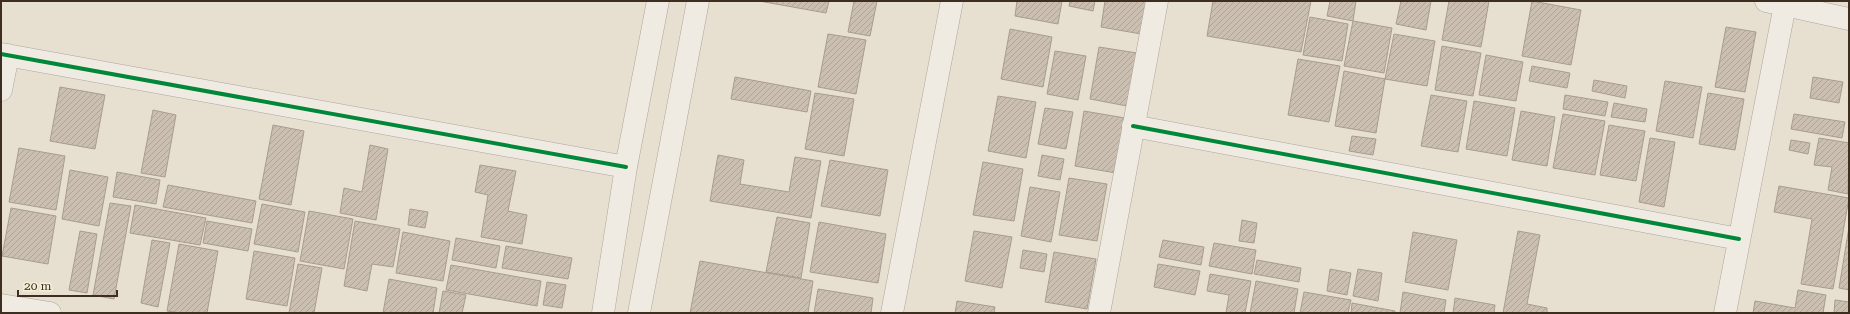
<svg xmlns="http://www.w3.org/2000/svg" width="1850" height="314" font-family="'Roboto Serif',serif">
  <defs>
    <pattern id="building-hatch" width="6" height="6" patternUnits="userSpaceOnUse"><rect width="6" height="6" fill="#cbbfb2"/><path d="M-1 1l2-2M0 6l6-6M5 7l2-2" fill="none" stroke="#afa499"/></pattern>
  </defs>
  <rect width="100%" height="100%" fill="#e7e0d1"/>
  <path fill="url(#building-hatch)" stroke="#a89c90" d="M759 1H829L826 13Z
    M854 1H877L870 36 848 32Z
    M1017 1H1062L1058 24 1015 16Z
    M1070 1H1095L1093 11 1069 6Z
    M1105 1H1146L1141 34 1101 27Z
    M1213 1H1311L1301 52 1207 36Z
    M1330 1H1356L1353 21 1327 16Z
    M1401 1H1431L1426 30 1396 24Z
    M1449 1H1489L1481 47 1442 40Z
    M1532 1 1581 10 1571 65 1522 56Z
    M1310 17 1348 24 1342 61 1303 55Z
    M1353 21 1392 28 1384 73 1344 66Z
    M1726 27 1756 32 1745 92 1715 87Z
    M1010 29 1052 37 1043 87 1001 79Z
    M828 34 866 40 856 94 818 87Z
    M1394 34 1435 41 1427 86 1385 79Z
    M1442 46 1481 53 1473 96 1435 90Z
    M1099 47 1137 53 1127 106 1090 99Z
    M1055 51 1086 56 1078 100 1047 94Z
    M1486 55 1523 62 1516 101 1479 95Z
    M1298 59 1340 66 1329 122 1288 115Z
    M1532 66 1570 73 1567 88 1529 81Z
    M1344 71 1385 79 1376 133 1335 126Z
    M735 77 811 91 807 112 731 99Z
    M1813 77 1843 82 1839 103 1810 98Z
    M1594 80 1627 86 1625 98 1592 91Z
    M1665 81 1702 87 1693 138 1656 131Z
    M60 87 105 95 95 149 50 141Z
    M815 93 854 99 844 156 805 149Z
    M1708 93 1744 99 1735 150 1699 144Z
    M1431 95 1467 101 1458 152 1421 146Z
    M1565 95 1608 102 1605 116 1563 109Z
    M998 96 1036 102 1026 158 988 151Z
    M1474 101 1515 108 1507 156 1466 149Z
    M1614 103 1647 109 1645 122 1611 117Z
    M1045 108 1073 112 1066 149 1038 144Z
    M153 110 176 115 165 177 141 173Z
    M1084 111 1125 118 1116 173 1075 166Z
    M1521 111 1555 117 1547 166 1512 160Z
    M1563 114 1605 121 1595 175 1553 168Z
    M1794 114 1845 122 1842 138 1791 129Z
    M273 125 304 131 291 205 259 199Z
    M1609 125 1645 131 1636 181 1600 175Z
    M1352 136 1376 139 1373 155 1349 151Z
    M1650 138 1675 142 1664 207 1639 202Z
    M1819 138 1849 143 1848 194 1828 190 1832 167 1814 165Z
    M1791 140 1810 143 1808 154 1789 150Z
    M370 145 388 149 376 220 340 213 344 188 362 192Z
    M19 148 65 156 56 210 9 202Z
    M718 155 744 160 740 184 789 192 795 157 821 161 811 218 710 201Z
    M1042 155 1064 159 1060 180 1038 176Z
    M830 160 888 170 880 216 821 206Z
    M983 162 1023 169 1014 221 973 215Z
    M480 165 516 171 508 211 527 215 522 244 481 237 488 195 475 192Z
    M70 170 108 177 99 226 62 219Z
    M117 172 160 180 156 204 113 197Z
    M1069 178 1107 184 1097 241 1059 235Z
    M168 185 256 201 252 223 163 207Z
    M1779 186 1849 198 1833 289 1801 284 1812 219 1774 212Z
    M1030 187 1060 192 1051 242 1021 236Z
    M110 203 131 206 114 299 93 295Z
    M262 204 305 212 298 252 254 244Z
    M135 205 206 218 200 245 130 233Z
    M11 208 56 216 48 264 2 256Z
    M410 209 428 212 425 228 408 225Z
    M309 211 353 219 344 269 300 261Z
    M777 217 810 223 801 278 766 272Z
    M1242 220 1257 223 1254 243 1239 241Z
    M207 221 252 229 248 251 203 243Z
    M355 221 400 229 393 267 372 264 367 291 344 286Z
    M819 222 886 234 878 283 810 272Z
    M1849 227V290L1839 288Z
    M80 231 97 234 87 293 69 290Z
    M974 231 1012 237 1002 288 965 281Z
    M1518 231 1540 235 1527 304 1547 308V313H1503Z
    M403 232 450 241 443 281 396 273Z
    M1413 232 1457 240 1448 290 1405 282Z
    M456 238 500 246 496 268 452 260Z
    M152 240 170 243 158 307 141 303Z
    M1163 240 1204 247 1201 265 1159 257Z
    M1214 243 1256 250 1252 274 1209 266Z
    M179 244 218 251 207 313H180L167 311Z
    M506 246 572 258 568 279 502 268Z
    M1023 250 1047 254 1044 272 1020 268Z
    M254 251 295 258 287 306 246 299Z
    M1054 252 1096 259 1087 309 1045 302Z
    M1257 260 1301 268 1299 282 1254 274Z
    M700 261 813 281 808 313H690Z
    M298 264 322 268 314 313H289Z
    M1158 264 1200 271 1195 295 1154 287Z
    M451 265 541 281 537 306 446 290Z
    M1330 269 1351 273 1347 295 1327 291Z
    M1358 269 1382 273 1378 301 1353 296Z
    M1210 274 1251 281 1245 313H1226L1229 295 1207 291Z
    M389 279 437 288 433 313H383Z
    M1256 281 1298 289 1294 313H1250Z
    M547 282 566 285 562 308 543 305Z
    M818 289 873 298 871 313H814Z
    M1798 290 1826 295 1823 313H1753L1755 301 1795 308Z
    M443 291 466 295 462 313H439Z
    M1304 292 1351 300 1348 313H1300Z
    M1403 292 1446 300 1444 313H1400Z
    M1455 298 1495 305 1494 313H1453Z
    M1835 300 1849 302V313H1834Z
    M957 301 995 307 994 313H955Z
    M1352 303 1395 311V313H1351Z"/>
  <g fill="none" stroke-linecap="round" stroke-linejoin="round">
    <defs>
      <path id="minor" d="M1766 1 1849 19
        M1 54 626 167
        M1 90 8 55
        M1133 126 1739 239
        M1 305 50 313
        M603 313 626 167 658 1
        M639 313 698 1
        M892 313 952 1
        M1099 313 1157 1
        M1725 313 1785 5"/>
    </defs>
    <use href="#minor" stroke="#ada599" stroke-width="23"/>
    <use href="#minor" stroke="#efebe3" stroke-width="22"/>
    <defs>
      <path id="cycleway" d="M1 54 626 167
        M1133 126 1739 239"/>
    </defs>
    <use href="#cycleway" stroke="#f7eed8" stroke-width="6"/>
    <use href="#cycleway" stroke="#00873e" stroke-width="4"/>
  </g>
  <rect width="1850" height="314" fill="none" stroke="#3d2e20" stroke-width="4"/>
  <path d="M18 290v6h99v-6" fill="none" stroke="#3d2e20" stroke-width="2"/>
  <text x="24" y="290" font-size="12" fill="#3d2e20" stroke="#f7eed8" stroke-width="3" paint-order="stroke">20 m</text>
</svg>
